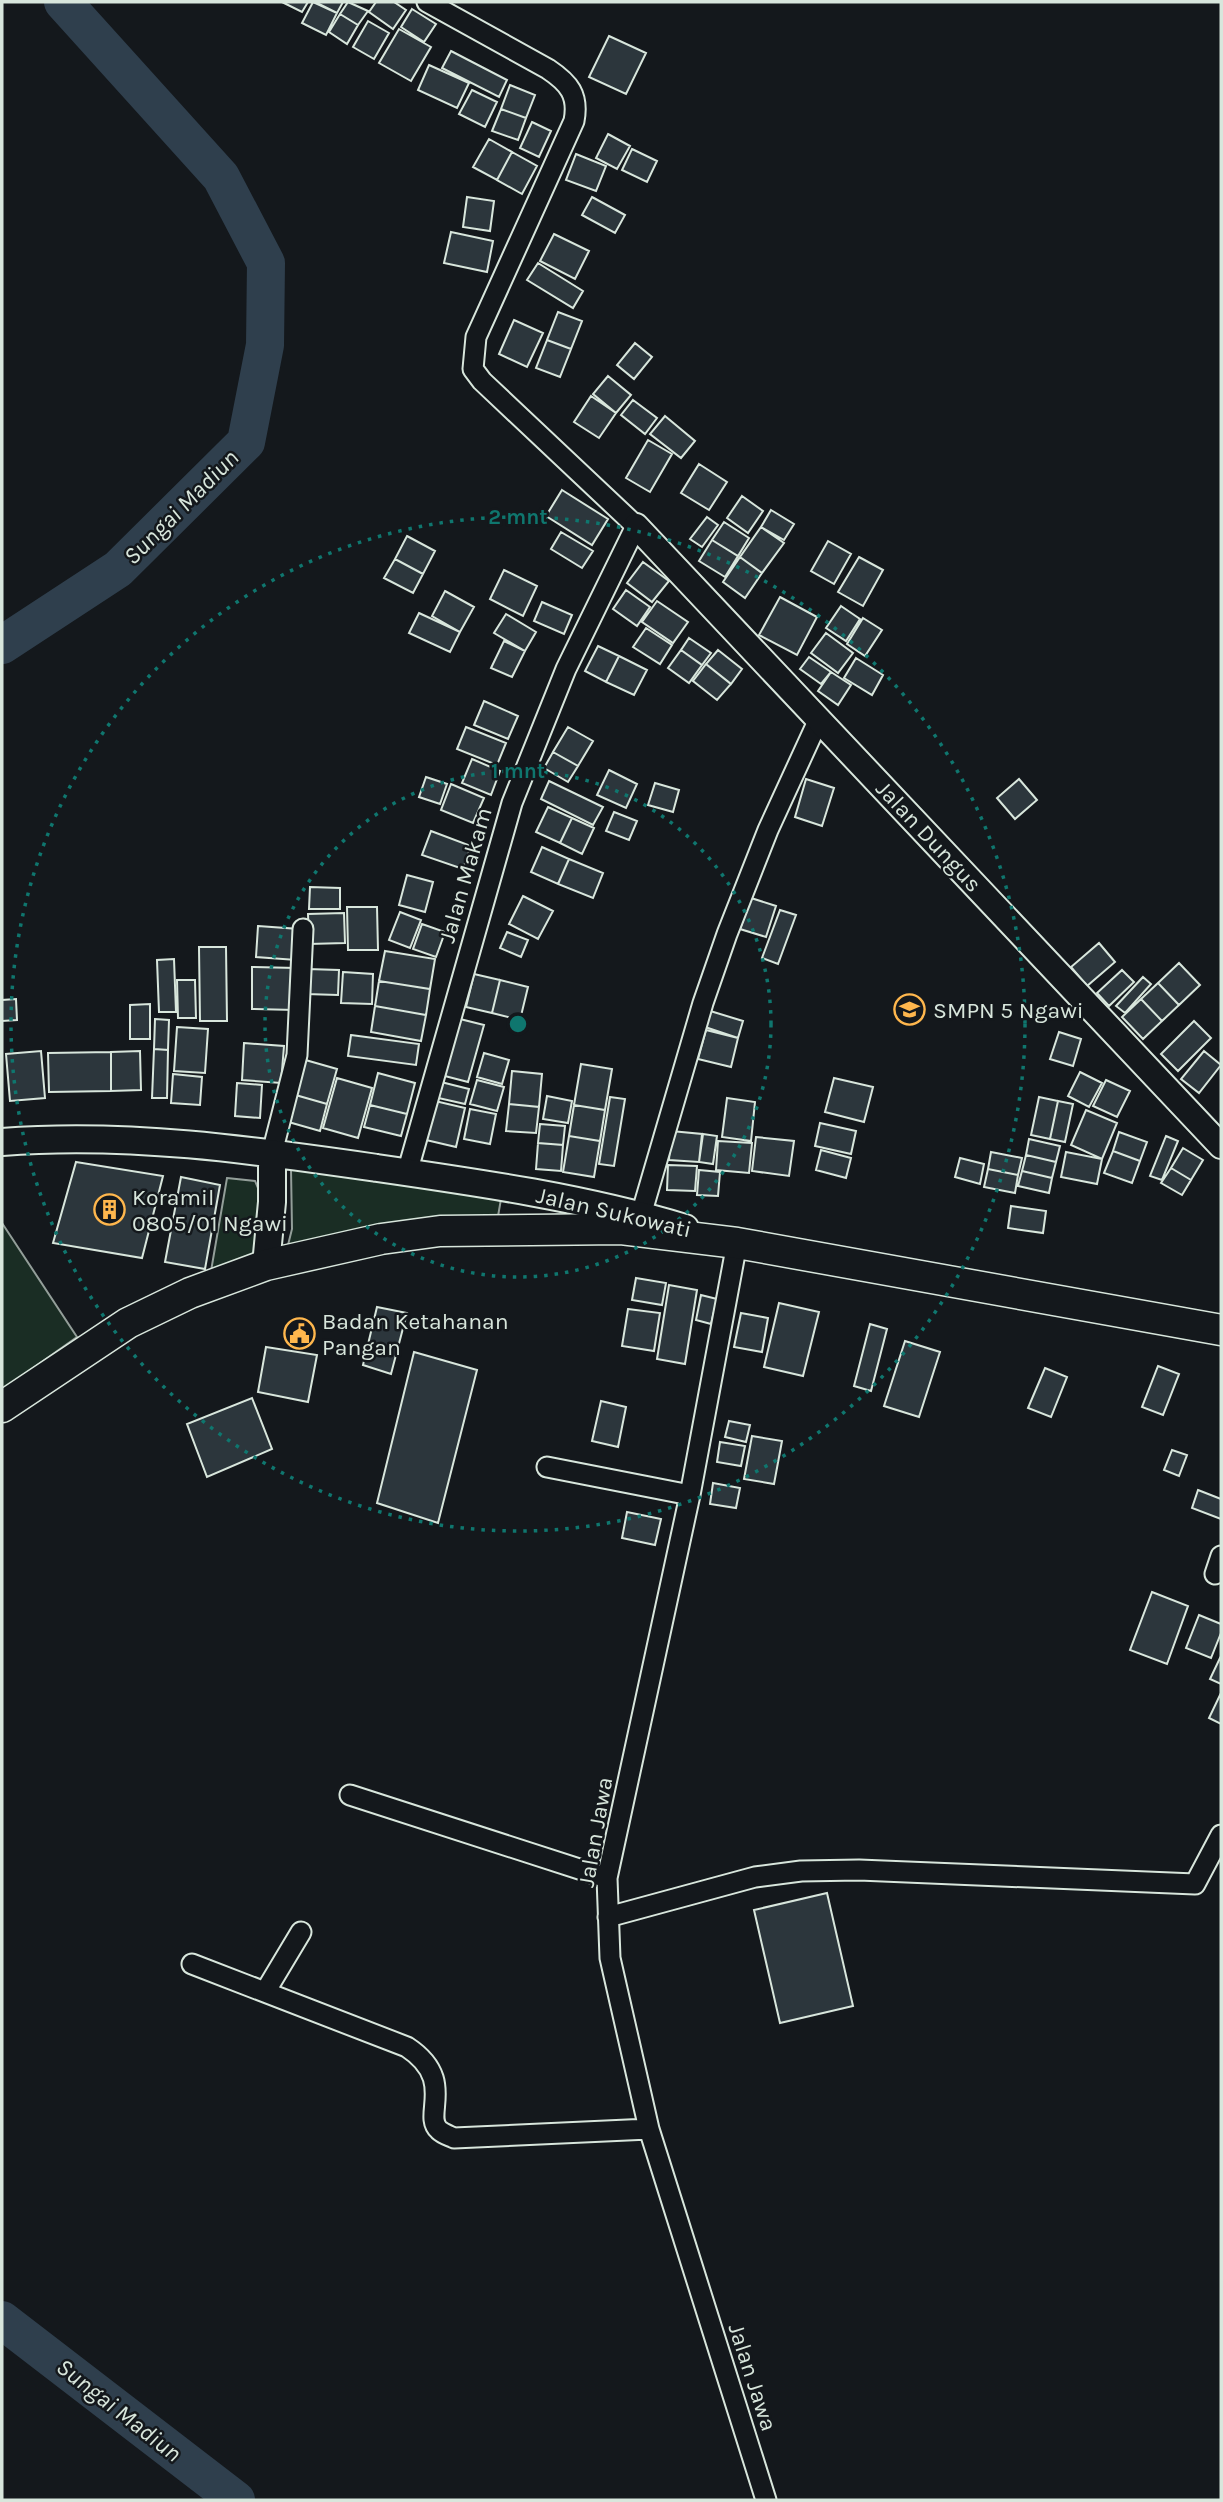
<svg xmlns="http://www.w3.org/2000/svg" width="1223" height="2502" font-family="Karla,sans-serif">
  <rect width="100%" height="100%" fill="#14181c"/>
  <path fill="#1a2d24" stroke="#939e99" stroke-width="2" d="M291 1169 348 1173 501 1199 497 1222 287 1249 292 1229Z
    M227 1178 255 1181C267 1204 261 1242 248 1264L211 1271Z
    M2 1223 77 1337 2 1390Z"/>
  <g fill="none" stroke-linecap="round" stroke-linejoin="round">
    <path stroke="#2f3f4d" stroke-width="38" d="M2 645 118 569 246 442 265 345 266 263 221 177 63 2
      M2 2320 236 2500"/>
  </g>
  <path fill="#2c363c" stroke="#d8e6dc" stroke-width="2" d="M282 2H308L302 12Z
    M313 2 337 13 326 35 302 23Z
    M315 2H343L337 13Z
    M348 2 368 11 358 25 340 14Z
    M376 2H394L406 10 393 29 369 12Z
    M412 9 436 24 424 42 401 27Z
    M340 14 358 25 347 44 329 32Z
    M368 21 389 33 374 59 353 47Z
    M399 29 431 47 411 81 379 63Z
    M609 36 646 53 626 94 589 77Z
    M451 51 507 80 499 97 442 68Z
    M429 65 469 83 457 108 418 90Z
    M510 85 535 95 526 118 501 109Z
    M472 90 497 102 485 127 459 114Z
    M501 109 526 118 518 140 492 131Z
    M532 122 551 131 539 157 520 148Z
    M608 134 630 146 617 169 596 158Z
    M489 139 512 152 497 180 473 167Z
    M632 149 657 161 647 182 622 170Z
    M512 152 537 166 522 194 497 180Z
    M576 154 606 166 596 191 566 180Z
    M467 197 494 201 490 231 463 227Z
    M592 197 625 215 615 233 582 215Z
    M451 232 493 241 487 272 444 263Z
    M554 234 589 251 575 279 540 261Z
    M538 263 583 291 573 308 527 280Z
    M558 312 582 321 571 349 547 340Z
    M514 320 543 333 527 367 499 354Z
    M547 340 571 349 560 377 536 368Z
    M635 343 652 357 634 379 617 365Z
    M608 376 631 395 616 413 593 394Z
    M591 396 616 413 599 438 574 422Z
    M633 400 657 418 645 434 621 415Z
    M665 416 695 441 681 458 650 434Z
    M648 440 672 454 650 492 626 478Z
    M699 464 727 482 709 510 681 493Z
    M562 490 608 519 592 545 546 516Z
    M742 496 763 511 748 533 727 518Z
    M771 510 794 524 784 540 761 527Z
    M707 517 718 525 702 547 690 539Z
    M724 522 749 538 738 556 712 540Z
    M761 527 784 543 762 573 740 557Z
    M561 532 593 551 582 568 551 549Z
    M407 536 435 551 423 574 395 559Z
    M712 540 738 556 725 577 699 561Z
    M828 541 851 554 834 584 811 571Z
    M740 557 762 573 745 598 723 582Z
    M859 557 883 570 863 606 838 592Z
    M395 559 423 574 413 593 384 578Z
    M643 562 669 581 652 602 627 583Z
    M504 570 537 586 523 616 490 599Z
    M626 590 650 607 637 626 613 609Z
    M445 591 474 607 460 632 432 616Z
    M780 597 817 617 797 655 759 635Z
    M657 601 688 622 673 643 642 622Z
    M542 602 572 615 564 634 534 621Z
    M841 606 860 619 846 641 826 628Z
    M419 613 460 632 450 652 409 633Z
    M506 614 536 632 525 651 494 633Z
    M863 618 882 630 865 656 847 644Z
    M646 628 672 645 660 664 633 647Z
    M826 633 853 653 838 673 811 653Z
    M689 638 711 653 702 665 681 650Z
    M504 641 525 651 512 677 491 668Z
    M598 646 619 656 606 682 585 671Z
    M681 650 702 665 689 683 668 668Z
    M718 650 742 669 731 684 706 664Z
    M619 656 647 670 634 695 606 682Z
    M809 657 831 672 821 684 800 669Z
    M856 658 883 675 872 695 844 678Z
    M706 664 731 684 717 700 693 681Z
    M831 672 851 685 838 705 818 691Z
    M484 701 518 716 508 739 474 725Z
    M466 727 506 743 497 765 457 749Z
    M568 727 593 741 578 766 553 752Z
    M553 752 578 766 568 782 544 768Z
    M472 759 500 771 491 795 462 783Z
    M609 770 637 784 626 808 597 795Z
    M426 777 447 784 440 804 419 797Z
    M806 779 834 788 822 826 795 817Z
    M1019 779 1037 800 1015 819 997 798Z
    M549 781 603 807 593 825 541 799Z
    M655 783 679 790 673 812 648 805Z
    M451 784 484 798 473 823 441 810Z
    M548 807 572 818 560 843 536 832Z
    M614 812 637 821 629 840 606 831Z
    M572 818 594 828 582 854 560 843Z
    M431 831 471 846 463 869 422 855Z
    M542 847 569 859 558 884 531 872Z
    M569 859 603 873 593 898 558 884Z
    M407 875 433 882 425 912 399 905Z
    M310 887 340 888V909H309Z
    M523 896 553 911 538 939 509 924Z
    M751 898 776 906 766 937 740 929Z
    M347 907H377L378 950H348Z
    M780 910 796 915 778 964 762 958Z
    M400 912 421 920 410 948 389 940Z
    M344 913 345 943 309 944 308 914Z
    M422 924 445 932 436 957 413 949Z
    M258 926 299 929 296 960 256 957Z
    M507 932 528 940 521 957 500 948Z
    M1099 943 1115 962 1087 986 1071 967Z
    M199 947H226L227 1021H200Z
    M385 951 435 959 430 989 379 981Z
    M174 959 176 1012H159L157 960Z
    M1179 963 1200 985 1179 1005 1158 983Z
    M252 967 296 968 295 1010 252 1009Z
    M307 969 339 970 338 995 306 994Z
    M1122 970 1134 982 1109 1006 1097 993Z
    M343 972 373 974 372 1004 341 1003Z
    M474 974 500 980 492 1013 466 1007Z
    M1143 977 1151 984 1125 1013 1116 1006Z
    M177 980H195L196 1018H178Z
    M500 980 528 987 520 1020 492 1013Z
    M379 981 430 989 426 1015 375 1006Z
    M1158 983 1179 1005 1162 1021 1141 999Z
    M16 999 17 1020 2 1021V1000Z
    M1141 999 1162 1021 1143 1039 1122 1017Z
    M150 1004V1039H130V1005Z
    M375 1006 426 1015 421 1041 371 1032Z
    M707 1010 743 1021 738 1038 702 1026Z
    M456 1018 484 1025 468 1082 441 1075Z
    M155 1019 169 1020 168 1050 154 1049Z
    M1194 1021 1211 1038 1178 1071 1161 1054Z
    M177 1027 208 1029 205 1073 174 1071Z
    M706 1030 738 1038 731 1067 698 1059Z
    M1059 1032 1081 1039 1073 1066 1050 1059Z
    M351 1035 419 1044 416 1065 348 1056Z
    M244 1043 284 1046 281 1083 242 1080Z
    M154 1049 168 1050 167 1098H152Z
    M41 1051 45 1098 10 1101 6 1054Z
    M140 1051 141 1090 111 1091V1052Z
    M1204 1051 1221 1065 1199 1093 1181 1079Z
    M111 1052V1091L49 1092 48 1053Z
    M484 1053 509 1060 502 1084 477 1077Z
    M302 1059 337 1069 327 1104 292 1094Z
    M581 1064 612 1069 605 1110 574 1105Z
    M512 1071 542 1074 539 1107 509 1104Z
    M1080 1072 1102 1083 1089 1107 1068 1096Z
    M378 1073 415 1083 407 1114 370 1105Z
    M173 1074 202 1077 200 1105 171 1103Z
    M337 1078 372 1088 358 1138 323 1128Z
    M834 1078 873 1087 864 1122 825 1112Z
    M477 1080 504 1087 497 1111 470 1104Z
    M1106 1080 1130 1091 1117 1117 1093 1106Z
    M437 1081 469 1089 465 1104 434 1097Z
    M237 1083 262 1085 260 1118 235 1116Z
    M292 1094 327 1104 320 1131 285 1121Z
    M547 1096 572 1101 568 1123 543 1119Z
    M610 1097 625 1099 614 1166 599 1164Z
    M1039 1097 1058 1101 1050 1139 1031 1135Z
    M727 1098 755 1102 751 1141 722 1137Z
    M435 1101 465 1108 456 1147 426 1140Z
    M1058 1101 1073 1104 1065 1142 1050 1139Z
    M509 1104 539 1107 536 1133 506 1131Z
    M370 1105 407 1114 401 1136 364 1127Z
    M574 1105 605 1110 600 1141 569 1136Z
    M470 1109 496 1114 490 1144 464 1139Z
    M1086 1110 1117 1123 1102 1159 1071 1145Z
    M820 1123 856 1131 851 1154 815 1146Z
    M540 1124 565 1126 563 1145 538 1143Z
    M671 1131 702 1134 699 1162 669 1160Z
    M1119 1132 1147 1142 1140 1161 1113 1151Z
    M703 1134 717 1136 713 1164 699 1162Z
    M569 1136 600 1141 594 1177 563 1172Z
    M1166 1136 1178 1141 1162 1180 1150 1176Z
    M756 1137 794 1141 789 1176 752 1171Z
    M1029 1139 1060 1146 1056 1162 1026 1155Z
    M718 1141 752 1143 749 1173 716 1170Z
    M538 1143 563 1145 561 1171 536 1169Z
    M1183 1148 1203 1160 1191 1180 1171 1168Z
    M821 1150 851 1158 846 1178 816 1170Z
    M1113 1151 1140 1161 1132 1183 1104 1173Z
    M991 1152 1022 1158 1018 1175 988 1169Z
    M1066 1152 1102 1159 1097 1184 1061 1177Z
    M1026 1155 1056 1162 1052 1178 1022 1171Z
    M960 1158 984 1164 980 1184 955 1177Z
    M76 1162 163 1176 142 1258 53 1243Z
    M668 1165 697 1166 695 1191 667 1190Z
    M1171 1168 1191 1180 1182 1195 1161 1183Z
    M988 1169 1018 1175 1015 1193 984 1187Z
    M699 1170 720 1172 718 1196 697 1195Z
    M1022 1171 1052 1178 1049 1193 1018 1186Z
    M181 1177 220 1185 205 1269 165 1262Z
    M1011 1206 1046 1211 1043 1233 1008 1228Z
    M636 1278 666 1283 662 1305 632 1300Z
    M669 1285 697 1290 685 1364 657 1359Z
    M701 1295 717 1299 711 1324 696 1320Z
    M779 1303 819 1312 803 1376 764 1367Z
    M377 1307 407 1313 391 1374 363 1365Z
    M628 1309 660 1313 654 1351 622 1346Z
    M741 1313 768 1318 762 1352 734 1347Z
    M870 1324 887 1329 871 1391 854 1386Z
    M905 1341 940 1352 919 1417 884 1406Z
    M266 1347 317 1355 308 1402 258 1392Z
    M414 1352 477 1370 438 1523 377 1503Z
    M1158 1366 1179 1374 1163 1415 1142 1407Z
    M1045 1368 1067 1377 1051 1417 1028 1408Z
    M252 1398 272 1449 207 1477 187 1424Z
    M601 1401 626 1407 618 1447 592 1441Z
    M729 1421 750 1425 746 1442 725 1437Z
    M752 1436 782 1441 774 1484 744 1479Z
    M720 1442 745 1446 741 1466 717 1462Z
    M1172 1450 1187 1455 1179 1476 1164 1470Z
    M713 1483 740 1488 736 1508 710 1504Z
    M1198 1490 1221 1499V1519L1192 1508Z
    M627 1512 661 1519 655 1545 622 1538Z
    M1152 1592 1188 1606 1167 1664 1130 1650Z
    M1199 1615 1221 1624V1633L1211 1658 1186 1648Z
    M1220 1658 1221 1659V1684L1210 1679Z
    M1221 1693V1724L1209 1718Z
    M827 1893 853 2006 780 2023 754 1910Z"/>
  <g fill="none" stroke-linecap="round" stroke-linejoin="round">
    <defs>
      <path id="minor" d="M272 1153 297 1055 303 929
        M407 1173 512 803 566 669 636 526 482 381 473 369 476 337 574 121C579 95 569 83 548 69L427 2
        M641 1215 703 1003 727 934 768 830 819 719
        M737 1243 690 1495 607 1878 610 1958 649 2129 766 2500
        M547 1467 690 1495
        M1215 1574 1221 1556
        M350 1795 607 1878
        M608 1917 755 1877 801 1871 859 1870 1195 1884 1221 1835
        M192 1964 407 2047C457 2080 422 2115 439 2130 443 2134 450 2136 454 2138L649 2129
        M265 1992 301 1932"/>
      <path id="tertiary" d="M636 526 1221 1146"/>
      <path id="secondary" d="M2 1142C128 1132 252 1150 377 1168 481 1183 585 1198 685 1228
        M266 1265 272 1202V1153"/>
      <path id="primary" d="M2 1407 128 1323 190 1293 266 1265 381 1239 440 1231 621 1229 737 1243 1221 1330"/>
    </defs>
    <use href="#minor" stroke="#d8e6dc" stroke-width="23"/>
    <use href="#tertiary" stroke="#d8e6dc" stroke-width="28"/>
    <use href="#secondary" stroke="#d8e6dc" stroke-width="30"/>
    <use href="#primary" stroke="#d8e6dc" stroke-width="33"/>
    <use href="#minor" stroke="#14181c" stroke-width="19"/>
    <use href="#tertiary" stroke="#14181c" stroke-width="24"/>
    <use href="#secondary" stroke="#14181c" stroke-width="26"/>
    <use href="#primary" stroke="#14181c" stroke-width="30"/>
  </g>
  <g fill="none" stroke="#0f766e" stroke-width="3.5" stroke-dasharray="3.5 7">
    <circle cx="518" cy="1024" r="253"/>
    <circle cx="518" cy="1024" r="507"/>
  </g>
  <defs>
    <symbol id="school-ring" viewBox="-11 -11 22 22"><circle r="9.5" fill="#14181c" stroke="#ffb74d" stroke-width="1.5"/><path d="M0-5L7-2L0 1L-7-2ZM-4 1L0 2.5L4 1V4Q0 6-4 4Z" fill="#ffb74d"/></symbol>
    <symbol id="building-ring" viewBox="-11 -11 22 22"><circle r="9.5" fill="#14181c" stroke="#ffb74d" stroke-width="1.5"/><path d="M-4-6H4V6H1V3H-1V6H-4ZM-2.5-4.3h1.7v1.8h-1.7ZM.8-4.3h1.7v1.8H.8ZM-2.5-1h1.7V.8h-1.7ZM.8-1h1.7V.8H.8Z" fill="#ffb74d"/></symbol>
    <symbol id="civic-ring" viewBox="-11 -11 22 22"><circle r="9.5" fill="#14181c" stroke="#ffb74d" stroke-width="1.5"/><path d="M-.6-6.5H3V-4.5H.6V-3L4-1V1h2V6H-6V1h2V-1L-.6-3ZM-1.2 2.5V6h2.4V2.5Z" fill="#ffb74d"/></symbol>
  </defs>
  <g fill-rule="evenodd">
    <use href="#school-ring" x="892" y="992" width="35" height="35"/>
    <use href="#building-ring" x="92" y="1192" width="35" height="35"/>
    <use href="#civic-ring" x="282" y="1316" width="35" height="35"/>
  </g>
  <g text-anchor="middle" stroke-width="5" stroke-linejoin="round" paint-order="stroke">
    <g font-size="23" fill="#d8e6dc" stroke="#14181c">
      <text transform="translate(929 836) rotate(47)" y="8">Jalan Dungus</text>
      <text transform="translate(465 875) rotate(-74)" y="8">Jalan Makam</text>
      <text transform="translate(614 1212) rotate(13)" y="8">Jalan Sukowati</text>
      <text transform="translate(595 1832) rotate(-80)" y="8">Jalan Jawa</text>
      <text transform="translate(753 2377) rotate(72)" y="8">Jalan Jawa</text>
    </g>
    <g font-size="23" fill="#d8e6dc" stroke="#14181c" text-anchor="start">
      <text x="933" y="1018">SMPN 5 Ngawi</text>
      <text x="132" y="1205">Koramil<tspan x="132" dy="26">0805/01 Ngawi</tspan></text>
      <text x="322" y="1329">Badan Ketahanan<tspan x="322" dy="26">Pangan</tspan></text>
    </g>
    <g font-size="24" font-style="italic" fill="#d8e6dc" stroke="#14181c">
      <text transform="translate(181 507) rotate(-45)" y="8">Sungai Madiun</text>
      <text transform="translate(119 2410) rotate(38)" y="8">Sungai Madiun</text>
    </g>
  </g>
  <circle cx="518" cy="1024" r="10" fill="#0f766e" stroke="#14181c" stroke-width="3.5"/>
  <g font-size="21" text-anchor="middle" font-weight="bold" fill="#0f766e" stroke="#14181c" stroke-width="5" stroke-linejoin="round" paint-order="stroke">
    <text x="518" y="524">2 mnt</text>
    <text x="518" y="778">1 mnt</text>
  </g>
  <rect width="1223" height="2502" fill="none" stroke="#d8e6dc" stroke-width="7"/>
</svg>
